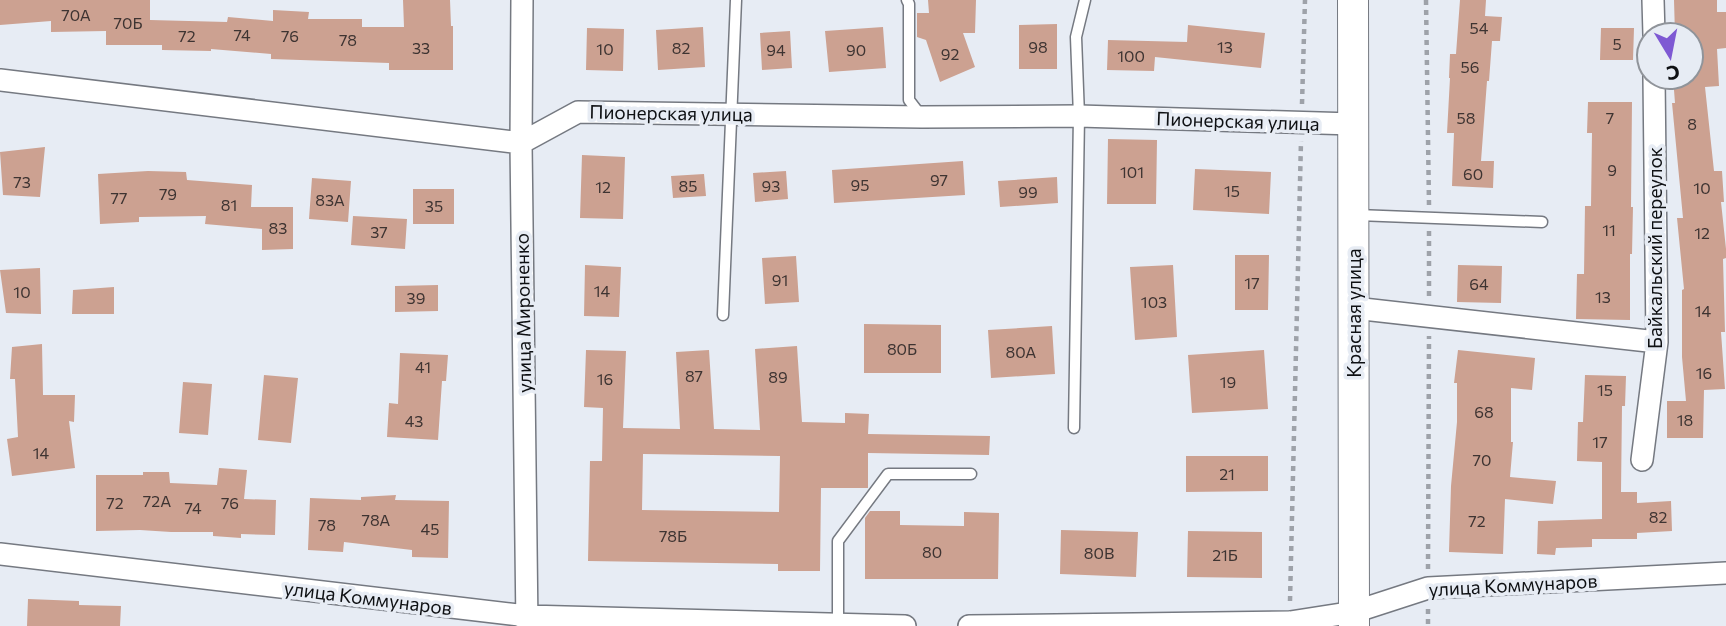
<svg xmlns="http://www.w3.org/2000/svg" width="1726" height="626" font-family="Commissioner,sans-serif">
  <rect width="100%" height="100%" fill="#e7ecf4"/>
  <path fill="#cca191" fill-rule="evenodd" d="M0 0H150V20L227 22 228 17 273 21V10L309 12 308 19H362V27H404L403 0H450L451 26H453V70H389V63L271 59V54L211 49V51L162 50V45H106V31L51 32V21L0 25Z
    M928 0H976L975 33H963L975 67 940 82 926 40 917 37V13H929Z
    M1460 0H1486L1485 16 1502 17 1500 41H1492L1489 81H1487L1481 161H1494L1493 188 1452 186 1454 133H1447L1450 78H1449L1450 54H1456Z
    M1674 0H1717V12H1726V48L1717 49 1719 86 1705 87 1714 171H1722L1724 202H1721L1726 249V258L1723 259 1725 332H1721L1725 389 1704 390 1703 438H1667V401H1686L1682 357V290L1684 289 1677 218H1683L1672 103H1675L1673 77H1691V35H1675Z
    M1057 24V69H1019V25Z
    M1188 25 1265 33 1261 68 1155 57 1154 71 1107 70 1108 40 1187 42Z
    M703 27 705 67 658 70 656 30Z
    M883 27 886 68 829 72 825 31Z
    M587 28 624 29 623 71 586 70Z
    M1601 28H1634L1633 60H1600Z
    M790 31 792 68 762 70 760 33Z
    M1588 102H1632L1631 207H1633L1632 254H1630V320L1576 319 1577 274H1584L1585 206H1591L1592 133H1587Z
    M1108 139 1157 140 1156 204H1107Z
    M45 147 40 197 3 195 0 152Z
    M582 155 625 157 623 219 580 218Z
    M963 161 965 195 834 203 832 170Z
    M1195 169 1271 172 1269 214 1193 210Z
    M148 171 186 172 187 180 252 185 251 207H293V249L262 250V229L205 224 206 216 139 217V222L100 224 98 174Z
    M786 171 788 199 755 202 753 173Z
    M704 174 706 196 673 198 671 176Z
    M1057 177 1058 203 1000 207 998 181Z
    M312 178 351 181 348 222 309 219Z
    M413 189H454V224H413Z
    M353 216 407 219 405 249 351 245Z
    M1235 255H1269L1268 310H1235Z
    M796 256 799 302 765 304 762 258Z
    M585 265 621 267 619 317 584 316Z
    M1173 265 1177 337 1135 340 1130 267Z
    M1458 265 1502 266 1501 303 1457 302Z
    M40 268 41 314 6 313 0 270Z
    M438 285V311L395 312V286Z
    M114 287V314H72L73 290Z
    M864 324 941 325V373H864Z
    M1052 326 1055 374 991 378 988 330Z
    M42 344 43 395H75L74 422 69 421 75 468 12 476 7 439 18 437 15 379H10L12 347Z
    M797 346 802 422 845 423V413L869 414 868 434 990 436 989 455 868 453V488H821L820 571H778V564L588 561 590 461H602L603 408 584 407 586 350 626 351 623 428 680 429 676 352 709 350 714 429 760 430 755 349ZM643 454 780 456 779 512 642 510Z
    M1264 350 1268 409 1192 413 1188 355Z
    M1458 350 1535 358 1532 390 1511 388V442H1513L1510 477 1556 481 1553 504 1505 499 1503 554 1449 552 1451 486 1457 422V383H1454Z
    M400 353 448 355 446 381H442L438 440 387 437 389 403 398 404Z
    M264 375 298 378 291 443 258 440Z
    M1585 375 1626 376 1625 406H1622L1621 492H1637V503L1671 501 1672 531 1637 533V539H1592V547L1556 548 1555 555 1537 554 1538 521 1602 519V462L1577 461 1578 422H1583Z
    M183 382 212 384 208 435 179 433Z
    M1186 456H1268V491L1186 492Z
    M219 468 247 470 244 499 276 500 275 535 241 534V538L213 536V532H171L140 530 96 531V475H143V472H169L170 483 217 485Z
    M396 495 395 500 449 501 448 558 412 557V550L344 542 343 552 308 550 310 498 361 500V497Z
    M870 511H900V525L964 526V512L999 513 998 579H865V518Z
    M1061 530 1138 532 1136 577 1060 574Z
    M1188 531 1262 532V578L1187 577Z
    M28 599 79 601V605L121 606 120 626H27Z"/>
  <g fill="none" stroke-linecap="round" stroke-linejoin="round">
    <defs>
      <path id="lane" d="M907 0 909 4V100L922 117
        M1357 215 1542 222
        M723 315 736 0
        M1074 428 1079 116 1076 37 1085 0
        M838 624V541L888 474H971"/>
      <path id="street" d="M522 0 521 143 527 626
        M1653 0 1654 35
        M0 80 521 143 578 112 922 117 1079 116 1353 124
        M1354 308 1657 342
        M1642 460 1657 342 1654 77
        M0 554 527 616 905 626
        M969 626 1290 622 1354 612 1428 588 1726 573"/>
      <path id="secondary" d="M1353 0 1354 626"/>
    </defs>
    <use href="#lane" stroke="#757981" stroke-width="13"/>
    <use href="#street" stroke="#757981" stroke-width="24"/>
    <use href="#secondary" stroke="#757981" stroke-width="32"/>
    <path stroke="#9ea2a9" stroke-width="4.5" stroke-dasharray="5 5" stroke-linecap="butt" d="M1426 0 1429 205
      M1302 104 1305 0
      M1429 296V231
      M1428 569 1429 336
      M1290 601 1301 141
      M1428 609V626"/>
    <use href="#lane" stroke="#fff" stroke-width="10"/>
    <use href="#street" stroke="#fff" stroke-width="21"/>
    <use href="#secondary" stroke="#fff" stroke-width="30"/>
  </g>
  <g text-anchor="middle" stroke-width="7" stroke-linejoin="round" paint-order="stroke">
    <g font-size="16" fill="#3e3432">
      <text x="76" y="21">70А</text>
      <text x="128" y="29">70Б</text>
      <text x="1479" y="34">54</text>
      <text x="242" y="41">74</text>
      <text x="187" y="42">72</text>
      <text x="290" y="42">76</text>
      <text x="348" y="46">78</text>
      <text x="1617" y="50">5</text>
      <text x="1038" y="53">98</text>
      <text x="1225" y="53">13</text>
      <text x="421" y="54">33</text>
      <text x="681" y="54">82</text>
      <text x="605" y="55">10</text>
      <text x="776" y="56">94</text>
      <text x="856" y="56">90</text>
      <text x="950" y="60">92</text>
      <text x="1131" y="62">100</text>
      <text x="1470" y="73">56</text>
      <text x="1466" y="124">58</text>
      <text x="1610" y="124">7</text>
      <text x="1692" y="130">8</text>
      <text x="1612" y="176">9</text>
      <text x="1132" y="178">101</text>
      <text x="1473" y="180">60</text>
      <text x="939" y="186">97</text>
      <text x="22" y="188">73</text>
      <text x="860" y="191">95</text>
      <text x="688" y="192">85</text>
      <text x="771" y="192">93</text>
      <text x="603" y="193">12</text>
      <text x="1702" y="194">10</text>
      <text x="1232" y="197">15</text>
      <text x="1028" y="198">99</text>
      <text x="168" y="200">79</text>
      <text x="119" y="204">77</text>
      <text x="330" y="206">83А</text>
      <text x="229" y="211">81</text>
      <text x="434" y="212">35</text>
      <text x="278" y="234">83</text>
      <text x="1609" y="236">11</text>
      <text x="379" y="238">37</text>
      <text x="1702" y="239">12</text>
      <text x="780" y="286">91</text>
      <text x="1252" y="289">17</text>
      <text x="1479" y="290">64</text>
      <text x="602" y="297">14</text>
      <text x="22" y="298">10</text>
      <text x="1603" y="303">13</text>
      <text x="416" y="304">39</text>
      <text x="1154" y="308">103</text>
      <text x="1703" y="317">14</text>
      <text x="902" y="355">80Б</text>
      <text x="1021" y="358">80А</text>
      <text x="423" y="373">41</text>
      <text x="1704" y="379">16</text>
      <text x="694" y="382">87</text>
      <text x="778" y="383">89</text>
      <text x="605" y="385">16</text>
      <text x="1228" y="388">19</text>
      <text x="1605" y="396">15</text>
      <text x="1484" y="418">68</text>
      <text x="1685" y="426">18</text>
      <text x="414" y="427">43</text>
      <text x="1600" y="448">17</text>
      <text x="41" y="459">14</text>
      <text x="1482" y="466">70</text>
      <text x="1227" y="480">21</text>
      <text x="157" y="507">72А</text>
      <text x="115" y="509">72</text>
      <text x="230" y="509">76</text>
      <text x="193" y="514">74</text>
      <text x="1658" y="523">82</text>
      <text x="376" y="526">78А</text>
      <text x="1477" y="527">72</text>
      <text x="327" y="531">78</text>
      <text x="430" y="535">45</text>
      <text x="673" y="542">78Б</text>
      <text x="932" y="558">80</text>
      <text x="1099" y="559">80В</text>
      <text x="1225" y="561">21Б</text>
    </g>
    <g font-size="19" fill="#0e1013" stroke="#e7ecf4">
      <text transform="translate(671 113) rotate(1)" y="7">Пионерская улица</text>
      <text transform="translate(1238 121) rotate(2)" y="7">Пионерская улица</text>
      <text transform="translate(1655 248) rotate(-90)" y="7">Байкальский переулок</text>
      <text transform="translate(523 313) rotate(-91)" y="7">улица Мироненко</text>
      <text transform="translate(1354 313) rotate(-90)" y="7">Красная улица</text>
      <text transform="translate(1513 585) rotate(-3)" y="7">улица Коммунаров</text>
      <text transform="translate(368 598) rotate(7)" y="7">улица Коммунаров</text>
    </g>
  </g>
  <g transform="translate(1670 56) rotate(170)"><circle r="33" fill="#e7ecf4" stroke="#90949a" stroke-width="2"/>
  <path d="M0-5L12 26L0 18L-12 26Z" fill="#7e59d3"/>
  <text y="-10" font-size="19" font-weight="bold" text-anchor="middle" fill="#0e1013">С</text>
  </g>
</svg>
